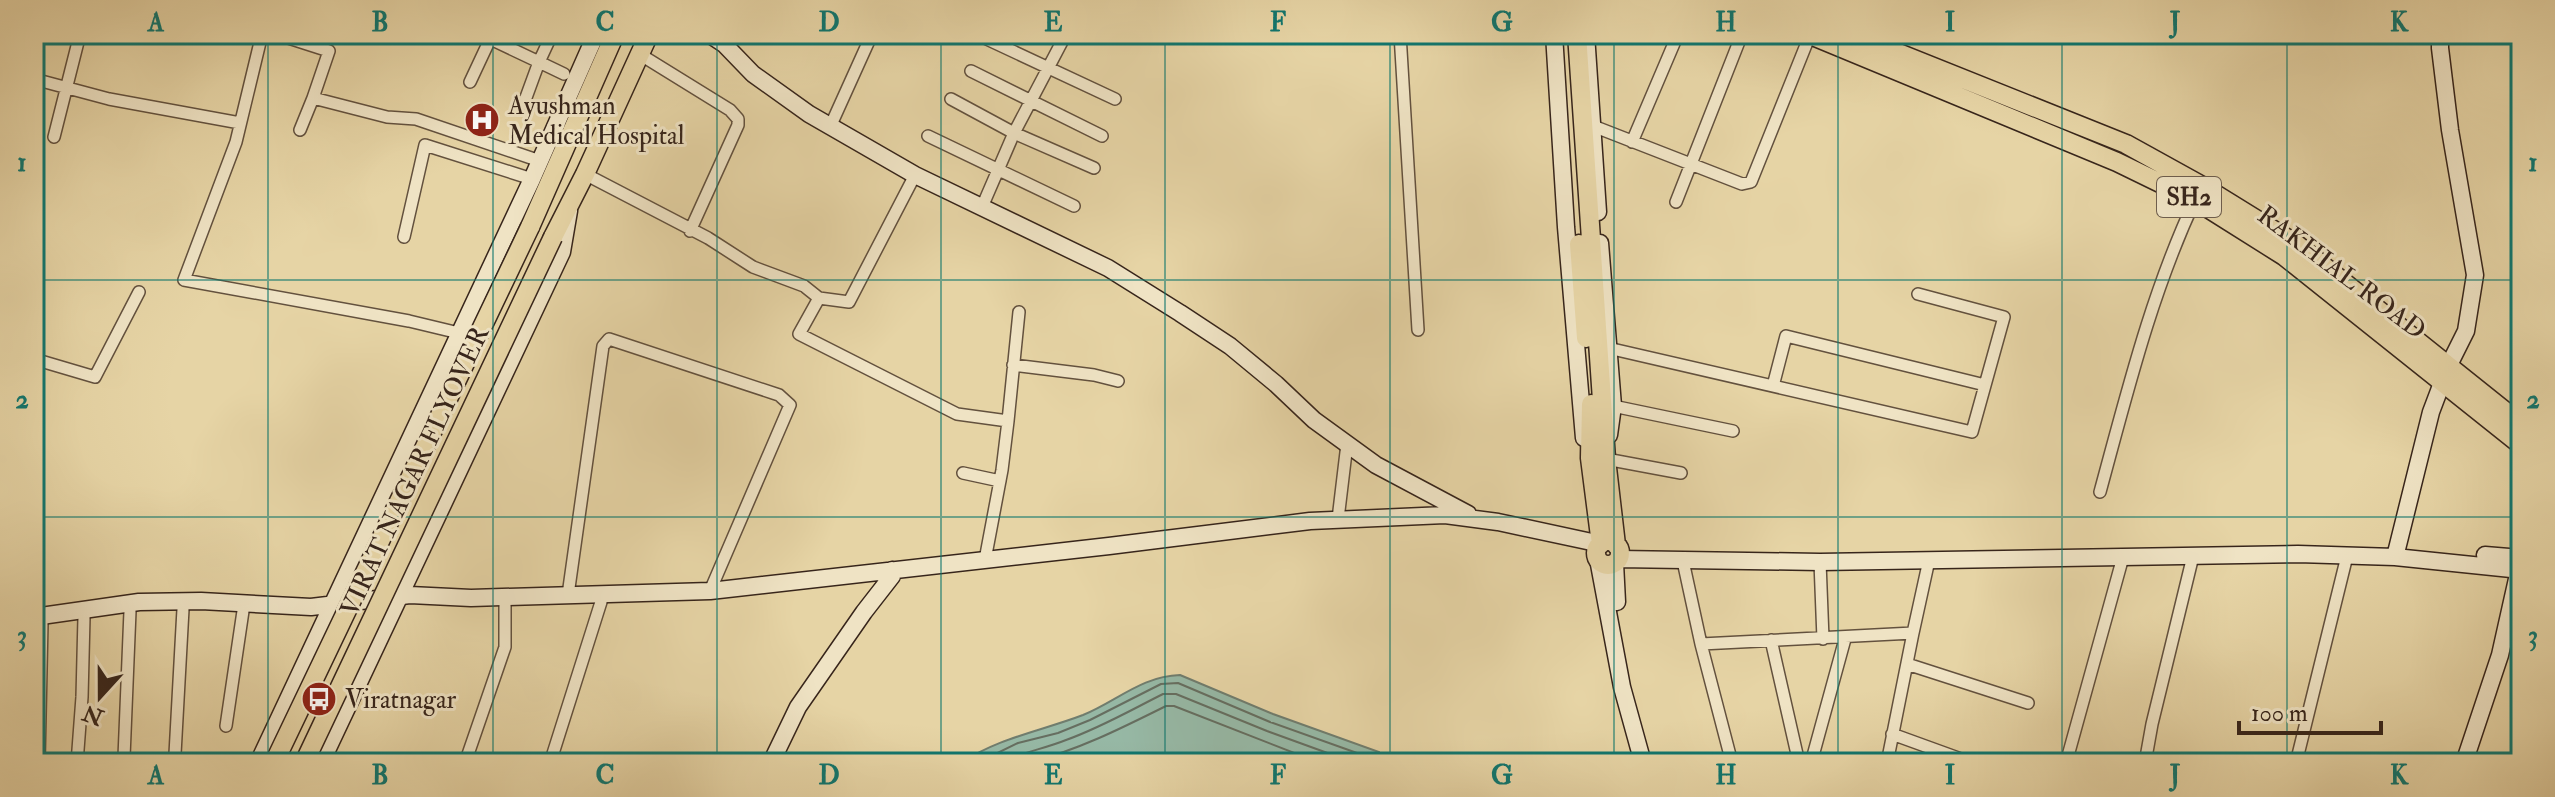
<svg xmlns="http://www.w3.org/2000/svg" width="2555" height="797" font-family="'IM FELL Double Pica',serif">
  <rect width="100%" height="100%" fill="#e6d4a5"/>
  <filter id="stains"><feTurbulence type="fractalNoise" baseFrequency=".0025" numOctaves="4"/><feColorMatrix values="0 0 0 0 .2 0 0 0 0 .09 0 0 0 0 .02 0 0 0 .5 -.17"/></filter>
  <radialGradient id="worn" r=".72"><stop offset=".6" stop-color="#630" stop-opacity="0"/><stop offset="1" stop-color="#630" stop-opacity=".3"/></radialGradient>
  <path fill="#96b8a5" stroke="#707d6e" stroke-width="2" d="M1180 675 1273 714 1379 752 1383 763H961C998 738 1041 731 1083 715 1117 701 1142 676 1180 675Z"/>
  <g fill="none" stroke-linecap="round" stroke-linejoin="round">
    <path stroke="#666e60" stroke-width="2" d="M977 763 1018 743 1058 733 1090 720 1161 684 1178 683 1270 722 1371 758 1374 763
      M1000 763C1022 752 1044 749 1066 740 1100 728 1131 710 1163 694H1176L1267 731 1355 763
      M1028 763C1078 750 1120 729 1166 706H1174L1320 763"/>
    <defs>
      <path id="street" d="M262 34 236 142 184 280 409 321 459 333
        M276 34 329 51 313 98 387 117 416 119 540 161
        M480 34 539 62 524 103
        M552 34 539 62 564 74
        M976 34 1115 99
        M1400 34 1418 330
        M641 55 730 110 738 119V125L690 231
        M971 71 1102 136
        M34 79 109 99 240 123
        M470 82 492 35
        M951 99 1014 133 1094 168
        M1593 126 1742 184 1751 182 1810 35
        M830 127 872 34
        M300 130 313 98
        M928 136 1074 206
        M54 137 80 34
        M1632 142 1678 34
        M585 174 708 238 753 267 804 286 819 298 799 334 957 414 1008 421 1002 470 985 560
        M1676 202 1742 34
        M982 207 1014 133 1066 34
        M404 237 425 145 532 179
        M819 298 849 302 915 175
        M1608 348 1972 432 2004 317 1918 294
        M34 359 95 377 139 292
        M1013 365 1094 375 1118 381
        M1773 386 1786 336 1985 385
        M1613 406 1733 431
        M1008 421 1019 312
        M1606 459 1681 473
        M963 473 1000 481
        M2100 492C2127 393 2151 294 2195 200
        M1338 519 1347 444
        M1683 561 1701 644
        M1820 562 1823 639
        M568 595 603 346 609 339 779 395 790 405 710 591
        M1913 633 1929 560
        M1771 640 1799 763
        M1907 664 2028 703
        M226 726 243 611
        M1892 734 1972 763
        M175 754 183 609
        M124 757 130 611
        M39 763 42 623
        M77 763 82 697 84 617
        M465 763 505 647V603
        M550 763 601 602
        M1732 763 1701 644 1913 633 1887 763
        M1811 763 1845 639
        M2066 763 2123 557
        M2145 763 2152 724 2193 556
        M2296 763 2347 556"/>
      <path id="secondary" d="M709 34 724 44 753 74 809 114 915 175 1108 268 1180 313 1230 346 1276 384 1314 420 1376 465 1468 514
        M1554 34 1566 227 1584 438
        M1586 34 1598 212
        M1600 243 1613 406 1609 435
        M2485 555 2521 558
        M2395 557 2431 412 2448 367 2466 331 2475 275 2450 130 2440 48V34
        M1598 559 1622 687 1643 763
        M1619 559 1820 562 2298 554 2395 557 2521 570
        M1615 563 1617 602
        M34 617 139 602 201 601 311 607 410 595 471 598 710 591 1109 546 1310 521 1445 515 1498 522 1601 544
        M258 763 532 179 596 34
        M321 763 562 252 569 211
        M771 763 798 707 864 612 892 576V570
        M2464 763 2500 655 2519 570"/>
      <path id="primary" d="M1577 34 1606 459 1616 545
        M1808 34 2117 162 2195 200 2284 256 2521 445
        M1851 34 2126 144 2202 186 2296 244 2521 424
        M530 227 615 34
        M553 237 585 174 649 34
        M1579 244 1586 338
        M1591 404 1590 458 1601 544
        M1596 553a12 12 0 1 1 24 0a12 12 0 1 1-24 0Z"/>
    </defs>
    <use href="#street" stroke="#63513e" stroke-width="14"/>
    <use href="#secondary" stroke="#37251b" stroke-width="19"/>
    <use href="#primary" stroke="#37251b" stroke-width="21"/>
    <use href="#street" stroke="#efe3c4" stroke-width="11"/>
    <use href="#secondary" stroke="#efe3c4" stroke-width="16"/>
    <use href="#primary" stroke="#e6d4a5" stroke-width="18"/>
    <defs>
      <path id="primary-bridge" d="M274 763 530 227
        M304 763 553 237"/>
    </defs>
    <use href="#primary-bridge" stroke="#37251b" stroke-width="21" stroke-linecap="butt"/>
    <use href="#primary-bridge" stroke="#e6d4a5" stroke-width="18"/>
  </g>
  <path fill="none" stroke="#0f766e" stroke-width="2" stroke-opacity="0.55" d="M268 34V763M493 34V763M717 34V763M941 34V763M1165 34V763M1390 34V763M1614 34V763M1838 34V763M2062 34V763M2287 34V763M34 280H2521M34 517H2521"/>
  <defs>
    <symbol id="hospital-disc" viewBox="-11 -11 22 22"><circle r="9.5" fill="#8f2418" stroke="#efe3c4"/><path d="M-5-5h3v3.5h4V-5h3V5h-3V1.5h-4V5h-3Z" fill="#fff"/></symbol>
    <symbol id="bus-disc" viewBox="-11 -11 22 22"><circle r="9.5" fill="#8f2418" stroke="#efe3c4"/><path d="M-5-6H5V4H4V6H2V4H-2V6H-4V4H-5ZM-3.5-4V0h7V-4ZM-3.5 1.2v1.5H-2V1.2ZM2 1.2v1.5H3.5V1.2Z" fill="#fff"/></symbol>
  </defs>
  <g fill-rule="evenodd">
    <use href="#hospital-disc" x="462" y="100" width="40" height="40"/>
    <use href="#bus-disc" x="299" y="679" width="40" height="40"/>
  </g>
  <g text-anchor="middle" stroke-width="6" stroke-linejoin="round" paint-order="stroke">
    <rect fill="#efe3c4" stroke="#6e5e4e" stroke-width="2" x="2157" y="177" width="64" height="40" rx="6"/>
    <g font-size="24" font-weight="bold" fill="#37251b">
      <text x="2189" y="205">SH2</text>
    </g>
    <g font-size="26" fill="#37251b" stroke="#efe3c4" text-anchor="start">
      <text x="508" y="114">Ayushman<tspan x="508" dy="30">Medical Hospital</tspan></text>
      <text x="345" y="708">Viratnagar</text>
    </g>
    <g font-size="26" fill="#37251b" stroke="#efe3c4">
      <text transform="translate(2342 272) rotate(37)" y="9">RAKHIAL ROAD</text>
      <text transform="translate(414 471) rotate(-65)" y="9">VIRAT NAGAR FLYOVER</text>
    </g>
  </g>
  <rect width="2555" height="797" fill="none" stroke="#e6d4a5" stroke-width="88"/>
  <g transform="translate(100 697) rotate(201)" stroke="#efe3c4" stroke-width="6" paint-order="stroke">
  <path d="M0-6L14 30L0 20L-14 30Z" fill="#37251b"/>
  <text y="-12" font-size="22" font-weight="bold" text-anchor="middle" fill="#37251b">N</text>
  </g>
  <path d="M2239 721v12h142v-12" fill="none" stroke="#37251b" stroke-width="4"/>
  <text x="2251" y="721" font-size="24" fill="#37251b" stroke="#efe3c4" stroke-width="6" paint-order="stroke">100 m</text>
  <rect x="44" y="44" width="2467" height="709" fill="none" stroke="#0f766e" stroke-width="3"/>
  <g font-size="26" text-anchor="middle" font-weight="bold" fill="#0f766e">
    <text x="156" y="31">A</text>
    <text x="380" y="31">B</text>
    <text x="605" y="31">C</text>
    <text x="829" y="31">D</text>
    <text x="1053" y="31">E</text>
    <text x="1278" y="31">F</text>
    <text x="1502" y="31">G</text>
    <text x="1726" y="31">H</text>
    <text x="1950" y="31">I</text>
    <text x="2175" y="31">J</text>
    <text x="2399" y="31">K</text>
    <text x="22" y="171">1</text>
    <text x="2533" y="171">1</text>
    <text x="22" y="408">2</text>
    <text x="2533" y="408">2</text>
    <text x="22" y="644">3</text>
    <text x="2533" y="644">3</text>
    <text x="156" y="784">A</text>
    <text x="380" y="784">B</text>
    <text x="605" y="784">C</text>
    <text x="829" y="784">D</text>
    <text x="1053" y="784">E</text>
    <text x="1278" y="784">F</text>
    <text x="1502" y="784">G</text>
    <text x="1726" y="784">H</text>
    <text x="1950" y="784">I</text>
    <text x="2175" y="784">J</text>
    <text x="2399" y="784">K</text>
  </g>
  <rect width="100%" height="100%" filter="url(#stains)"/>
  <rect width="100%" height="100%" fill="url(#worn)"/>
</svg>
